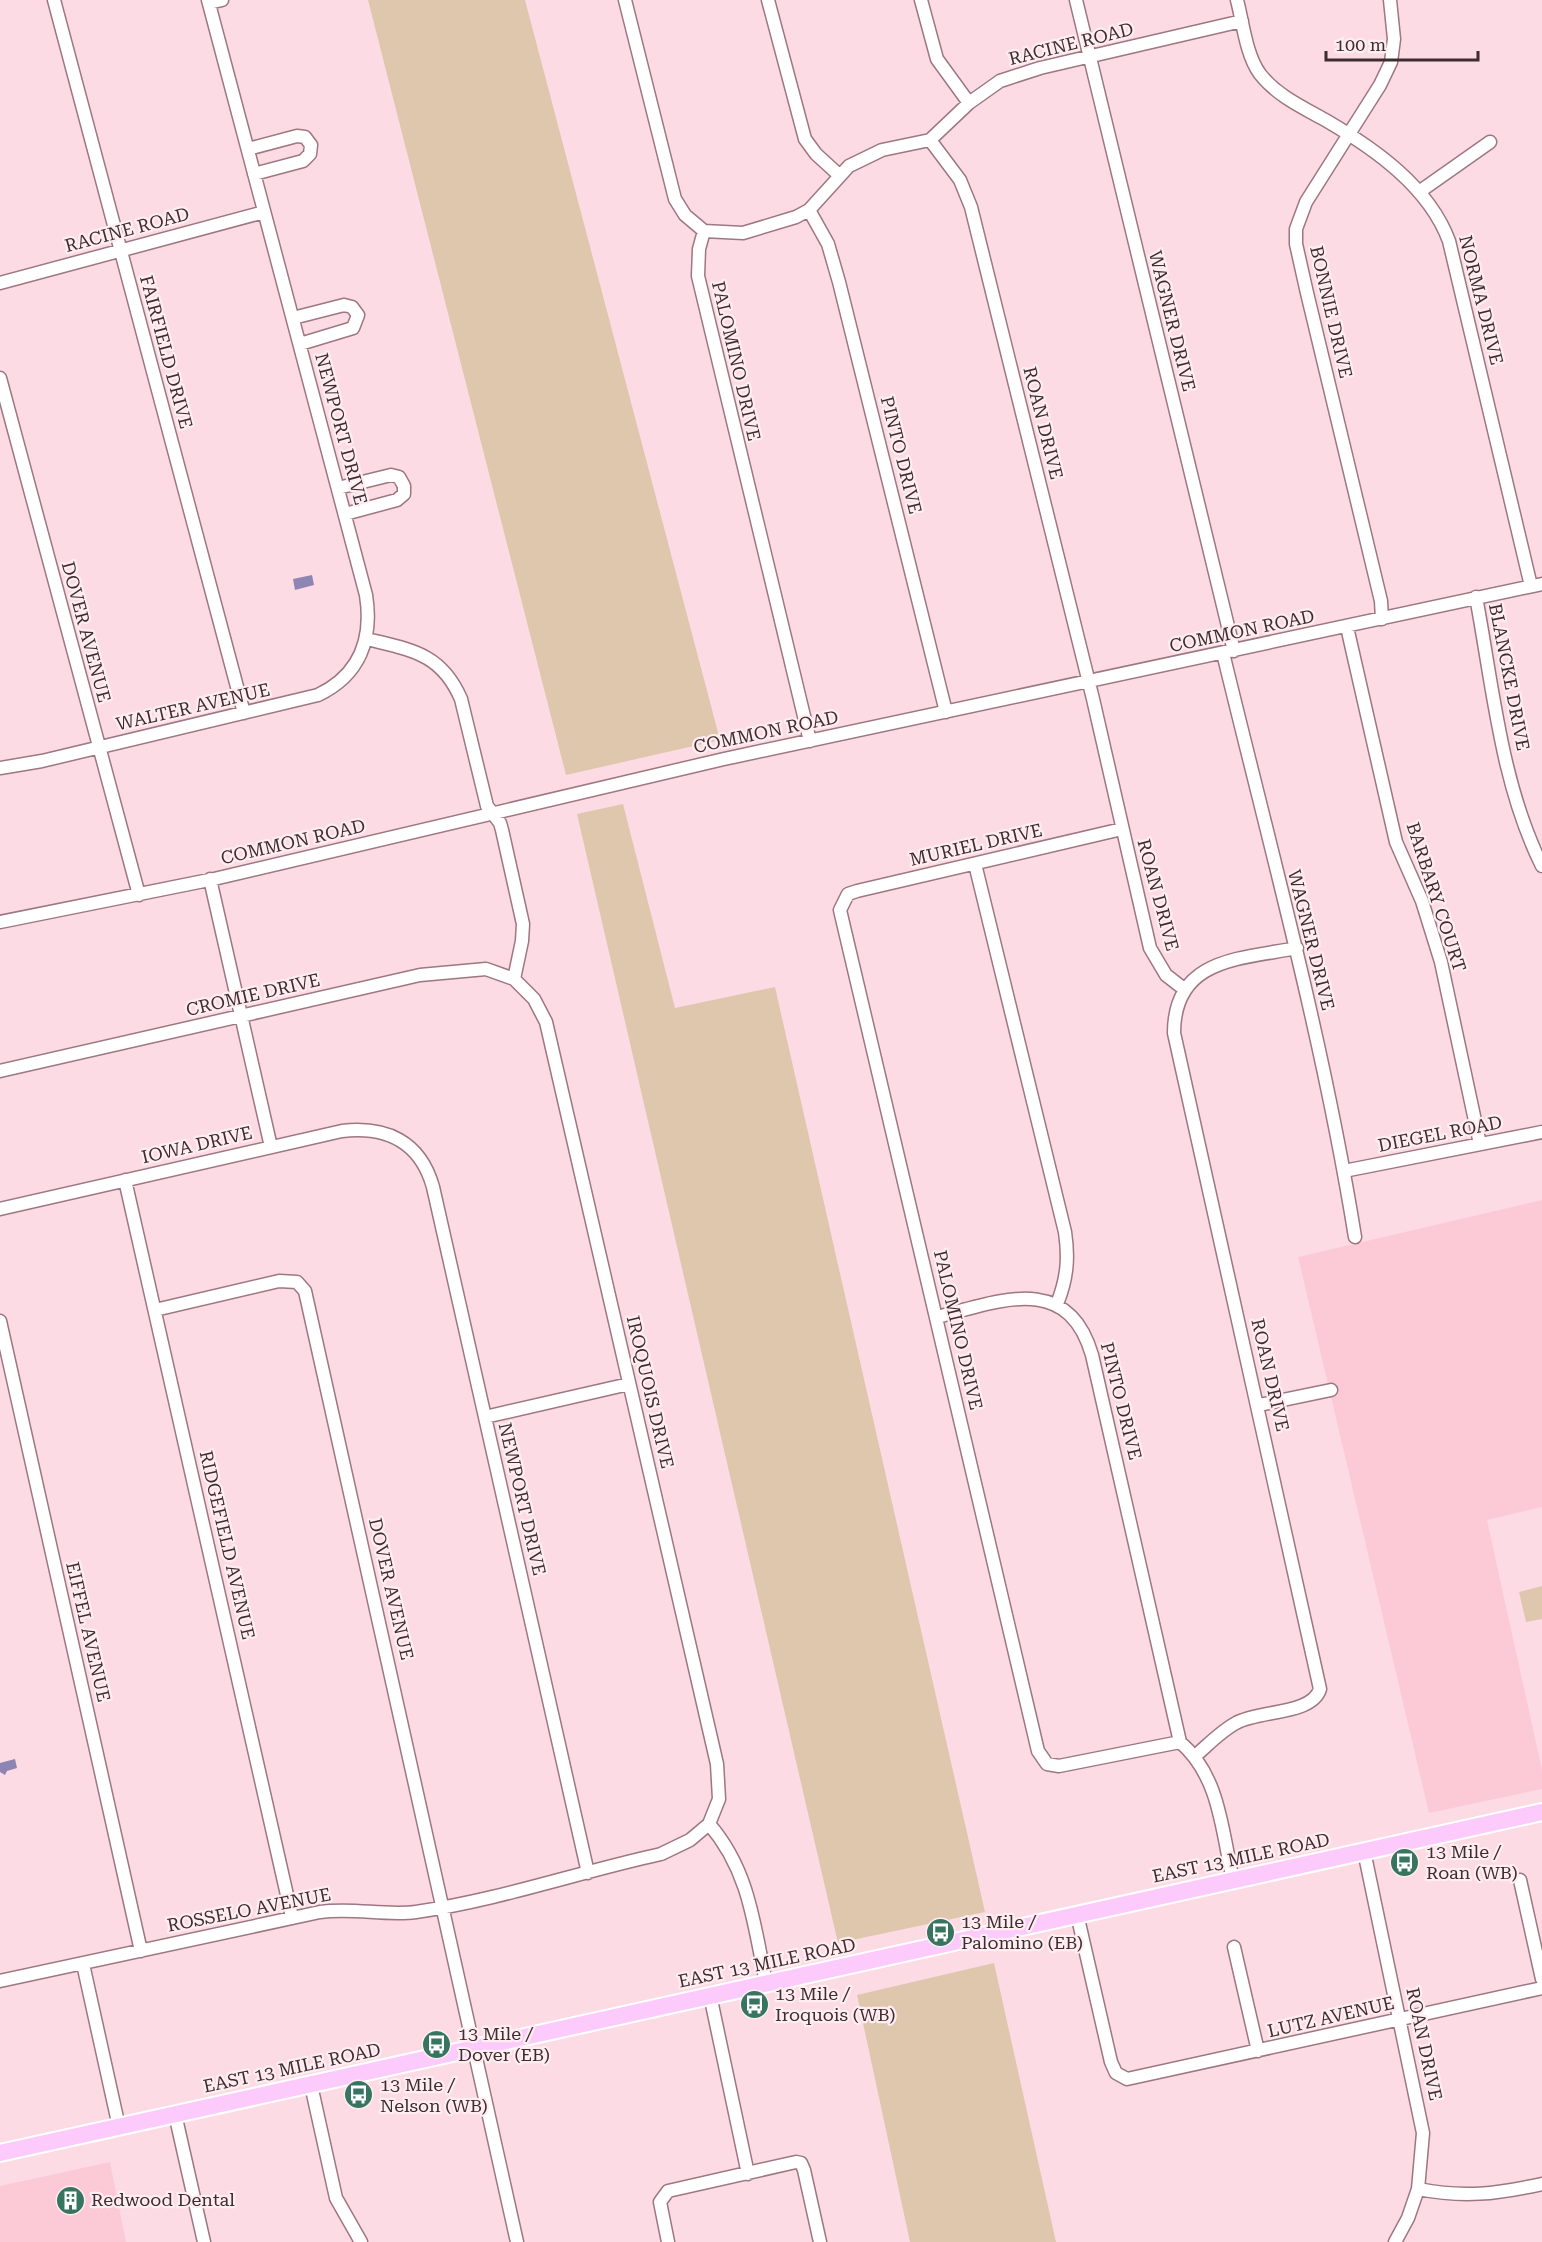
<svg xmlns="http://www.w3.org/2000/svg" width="1542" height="2242" font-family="'Roboto Serif',serif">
  <rect width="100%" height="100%" fill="#fddbe4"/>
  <path fill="#fccad7" d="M1542 1200V1507L1487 1520 1542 1770V1789L1429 1813 1298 1257Z
    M110 2162 126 2242H0V2186Z"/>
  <path fill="#dfc7ae" d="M368 0H525L720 740 566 775Z
    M623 804 675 1008 775 987 985 1912 838 1943 577 814Z
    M1542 1586V1619L1526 1622 1519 1592Z
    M994 1963 1056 2242H910L857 1995Z"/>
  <path fill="#8e86b2" d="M312 575 314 585 295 590 293 579Z
    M15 1759 17 1768 7 1771 5 1775 0 1772V1763Z"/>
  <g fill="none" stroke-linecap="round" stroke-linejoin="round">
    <defs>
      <path id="minor" d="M54 0 244 713
        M625 0 675 199 685 215 704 231
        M768 0 805 139 816 154 839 175
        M921 0 937 59 969 103
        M1076 0 1234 651
        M1237 0C1243 23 1246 55 1260 74 1277 96 1304 108 1327 121 1375 149 1429 187 1449 241L1531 586
        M209 3 222 0
        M930 140 960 180 971 207 1093 699 1150 948 1166 975 1184 989
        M248 149 297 136 305 137 311 145 310 154 303 161 254 174
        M1419 192 1490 142
        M809 210 828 244 839 282 946 712
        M704 231 743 233 796 217 809 210 849 166 882 150 930 140 969 103 1000 81 1040 68 1242 21
        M704 231 699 249 698 276 810 741
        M0 283 264 212
        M293 318 344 305 352 307 358 315 353 328 300 344
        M0 378 139 895
        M338 488 391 475 399 477 404 486V494L397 500 345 514
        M1476 597C1493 687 1501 784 1542 866
        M1382 619 1381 601 1307 293 1296 244V229L1306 202 1380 85 1391 62 1394 39 1390 0
        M1347 627 1396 842 1422 901 1441 962 1480 1144
        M367 639C411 650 441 653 461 699L487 806 500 823 502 830 523 924 522 941 514 979 534 999 546 1022 717 1764 719 1799 709 1824C749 1870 754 1924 766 1983
        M1223 653C1270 847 1323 1039 1355 1237
        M0 768 42 761 318 695C360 675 373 639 366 595L208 0
        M1122 829 857 891 848 894 840 910 1038 1751 1047 1764 1059 1766 1180 1742
        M975 864 1065 1232C1069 1259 1067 1279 1057 1304
        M210 879 271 1147
        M0 922 214 879 724 759 1542 584
        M0 1071 420 975 486 969 514 979
        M1344 1171 1542 1132
        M125 1180 292 1917
        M0 1209 342 1131C386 1126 420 1141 433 1187L588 1873
        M155 1310 279 1281 297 1282 305 1291 517 2242
        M937 1317C999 1301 1068 1272 1092 1355L1180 1742C1220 1776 1222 1832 1233 1880
        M0 1321 141 1951
        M1259 1405 1331 1390
        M485 1417 629 1384
        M1195 1756C1208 1745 1221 1731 1236 1723 1259 1710 1312 1715 1320 1689L1174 1033C1174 958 1240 959 1297 948
        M1364 1851 1423 2133 1418 2189 1408 2218 1395 2242
        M1520 1880 1542 1979
        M1077 1914 1111 2062 1116 2073 1127 2079 1542 1988
        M1234 1947 1258 2051
        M83 1964 119 2127
        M0 1981 320 1912C352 1907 384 1916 416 1912 499 1900 579 1872 661 1854L690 1840 709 1824
        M710 1995 748 2174
        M311 2085 336 2198 361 2242
        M175 2114 204 2242
        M1418 2189C1464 2198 1496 2194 1542 2184
        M668 2242 660 2202 668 2191 796 2162 801 2163 804 2170 820 2242"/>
      <path id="major" d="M0 2153 1542 1812"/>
    </defs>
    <use href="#minor" stroke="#9d7781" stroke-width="15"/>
    <use href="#major" stroke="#fff" stroke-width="20"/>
    <use href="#minor" stroke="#fff" stroke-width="12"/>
    <use href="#major" stroke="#fccbfc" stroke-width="16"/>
  </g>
  <defs>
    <symbol id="bus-disc" viewBox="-11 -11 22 22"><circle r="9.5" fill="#377561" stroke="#ffedf2"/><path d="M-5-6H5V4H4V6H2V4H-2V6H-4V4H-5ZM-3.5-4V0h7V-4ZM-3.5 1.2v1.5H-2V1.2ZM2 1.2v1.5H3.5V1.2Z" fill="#fff"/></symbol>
    <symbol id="building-disc" viewBox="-11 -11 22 22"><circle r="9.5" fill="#377561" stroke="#ffedf2"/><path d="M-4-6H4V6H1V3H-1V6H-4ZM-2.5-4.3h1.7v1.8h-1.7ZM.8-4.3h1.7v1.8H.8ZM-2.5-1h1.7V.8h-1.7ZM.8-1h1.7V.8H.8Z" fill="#fff"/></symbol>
  </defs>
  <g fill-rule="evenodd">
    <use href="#bus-disc" x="1388" y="1846" width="33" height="33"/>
    <use href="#bus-disc" x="924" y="1916" width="33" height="33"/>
    <use href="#bus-disc" x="738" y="1988" width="33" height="33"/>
    <use href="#bus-disc" x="420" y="2028" width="33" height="33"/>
    <use href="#bus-disc" x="342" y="2078" width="33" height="33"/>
    <use href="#building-disc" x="54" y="2184" width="33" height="33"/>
  </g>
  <g text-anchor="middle" stroke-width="4.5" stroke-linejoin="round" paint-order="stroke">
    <g font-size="18" fill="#3d2d31" stroke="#ffedf2">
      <text transform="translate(1071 44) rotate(-14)" y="6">RACINE ROAD</text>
      <text transform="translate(127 230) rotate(-15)" y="6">RACINE ROAD</text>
      <text transform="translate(1481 300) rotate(76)" y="6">NORMA DRIVE</text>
      <text transform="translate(1331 312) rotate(77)" y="6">BONNIE DRIVE</text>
      <text transform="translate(1172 321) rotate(76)" y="6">WAGNER DRIVE</text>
      <text transform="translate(166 352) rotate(75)" y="6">FAIRFIELD DRIVE</text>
      <text transform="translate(736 361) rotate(77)" y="6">PALOMINO DRIVE</text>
      <text transform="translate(1043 423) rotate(76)" y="6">ROAN DRIVE</text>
      <text transform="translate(341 429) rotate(75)" y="6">NEWPORT DRIVE</text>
      <text transform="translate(901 455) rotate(76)" y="6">PINTO DRIVE</text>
      <text transform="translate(1242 631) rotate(-12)" y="6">COMMON ROAD</text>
      <text transform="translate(86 632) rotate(75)" y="6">DOVER AVENUE</text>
      <text transform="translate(1509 677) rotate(79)" y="6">BLANCKE DRIVE</text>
      <text transform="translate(193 707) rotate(-13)" y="6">WALTER AVENUE</text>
      <text transform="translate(766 732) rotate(-12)" y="6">COMMON ROAD</text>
      <text transform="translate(293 842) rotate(-13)" y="6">COMMON ROAD</text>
      <text transform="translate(976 845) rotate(-13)" y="6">MURIEL DRIVE</text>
      <text transform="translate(1158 895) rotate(75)" y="6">ROAN DRIVE</text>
      <text transform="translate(1436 897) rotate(72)" y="6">BARBARY COURT</text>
      <text transform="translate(1311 940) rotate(76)" y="6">WAGNER DRIVE</text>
      <text transform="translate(253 995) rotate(-13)" y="6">CROMIE DRIVE</text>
      <text transform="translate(1440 1134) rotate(-11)" y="6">DIEGEL ROAD</text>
      <text transform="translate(197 1145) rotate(-13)" y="6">IOWA DRIVE</text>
      <text transform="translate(958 1330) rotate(77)" y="6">PALOMINO DRIVE</text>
      <text transform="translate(1270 1375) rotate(77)" y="6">ROAN DRIVE</text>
      <text transform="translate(650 1392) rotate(77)" y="6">IROQUOIS DRIVE</text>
      <text transform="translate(1121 1401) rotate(76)" y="6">PINTO DRIVE</text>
      <text transform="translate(522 1499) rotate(77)" y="6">NEWPORT DRIVE</text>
      <text transform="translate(227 1545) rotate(77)" y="6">RIDGEFIELD AVENUE</text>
      <text transform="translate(391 1589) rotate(77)" y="6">DOVER AVENUE</text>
      <text transform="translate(88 1632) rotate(77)" y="6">EIFFEL AVENUE</text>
      <text transform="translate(1241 1858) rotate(-12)" y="6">EAST 13 MILE ROAD</text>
      <text transform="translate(249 1910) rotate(-11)" y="6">ROSSELO AVENUE</text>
      <text transform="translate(767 1963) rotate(-12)" y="6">EAST 13 MILE ROAD</text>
      <text transform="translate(1331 2017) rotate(-13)" y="6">LUTZ AVENUE</text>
      <text transform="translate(1424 2044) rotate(78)" y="6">ROAN DRIVE</text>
      <text transform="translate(292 2068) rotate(-12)" y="6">EAST 13 MILE ROAD</text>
    </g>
    <g font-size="18" fill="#3d2d31" stroke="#ffedf2" text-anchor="start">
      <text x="1426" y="1858">13 Mile /<tspan x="1426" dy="21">Roan (WB)</tspan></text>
      <text x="961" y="1928">13 Mile /<tspan x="961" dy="21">Palomino (EB)</tspan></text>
      <text x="775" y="2000">13 Mile /<tspan x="775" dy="21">Iroquois (WB)</tspan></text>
      <text x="458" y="2040">13 Mile /<tspan x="458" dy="21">Dover (EB)</tspan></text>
      <text x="380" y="2091">13 Mile /<tspan x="380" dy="21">Nelson (WB)</tspan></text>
      <text x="91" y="2206">Redwood Dental</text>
    </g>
  </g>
  <path d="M1326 51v9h152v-9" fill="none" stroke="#3d2d31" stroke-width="3"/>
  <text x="1335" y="51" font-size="18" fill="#3d2d31" stroke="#ffedf2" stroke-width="4.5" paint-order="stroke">100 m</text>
</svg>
